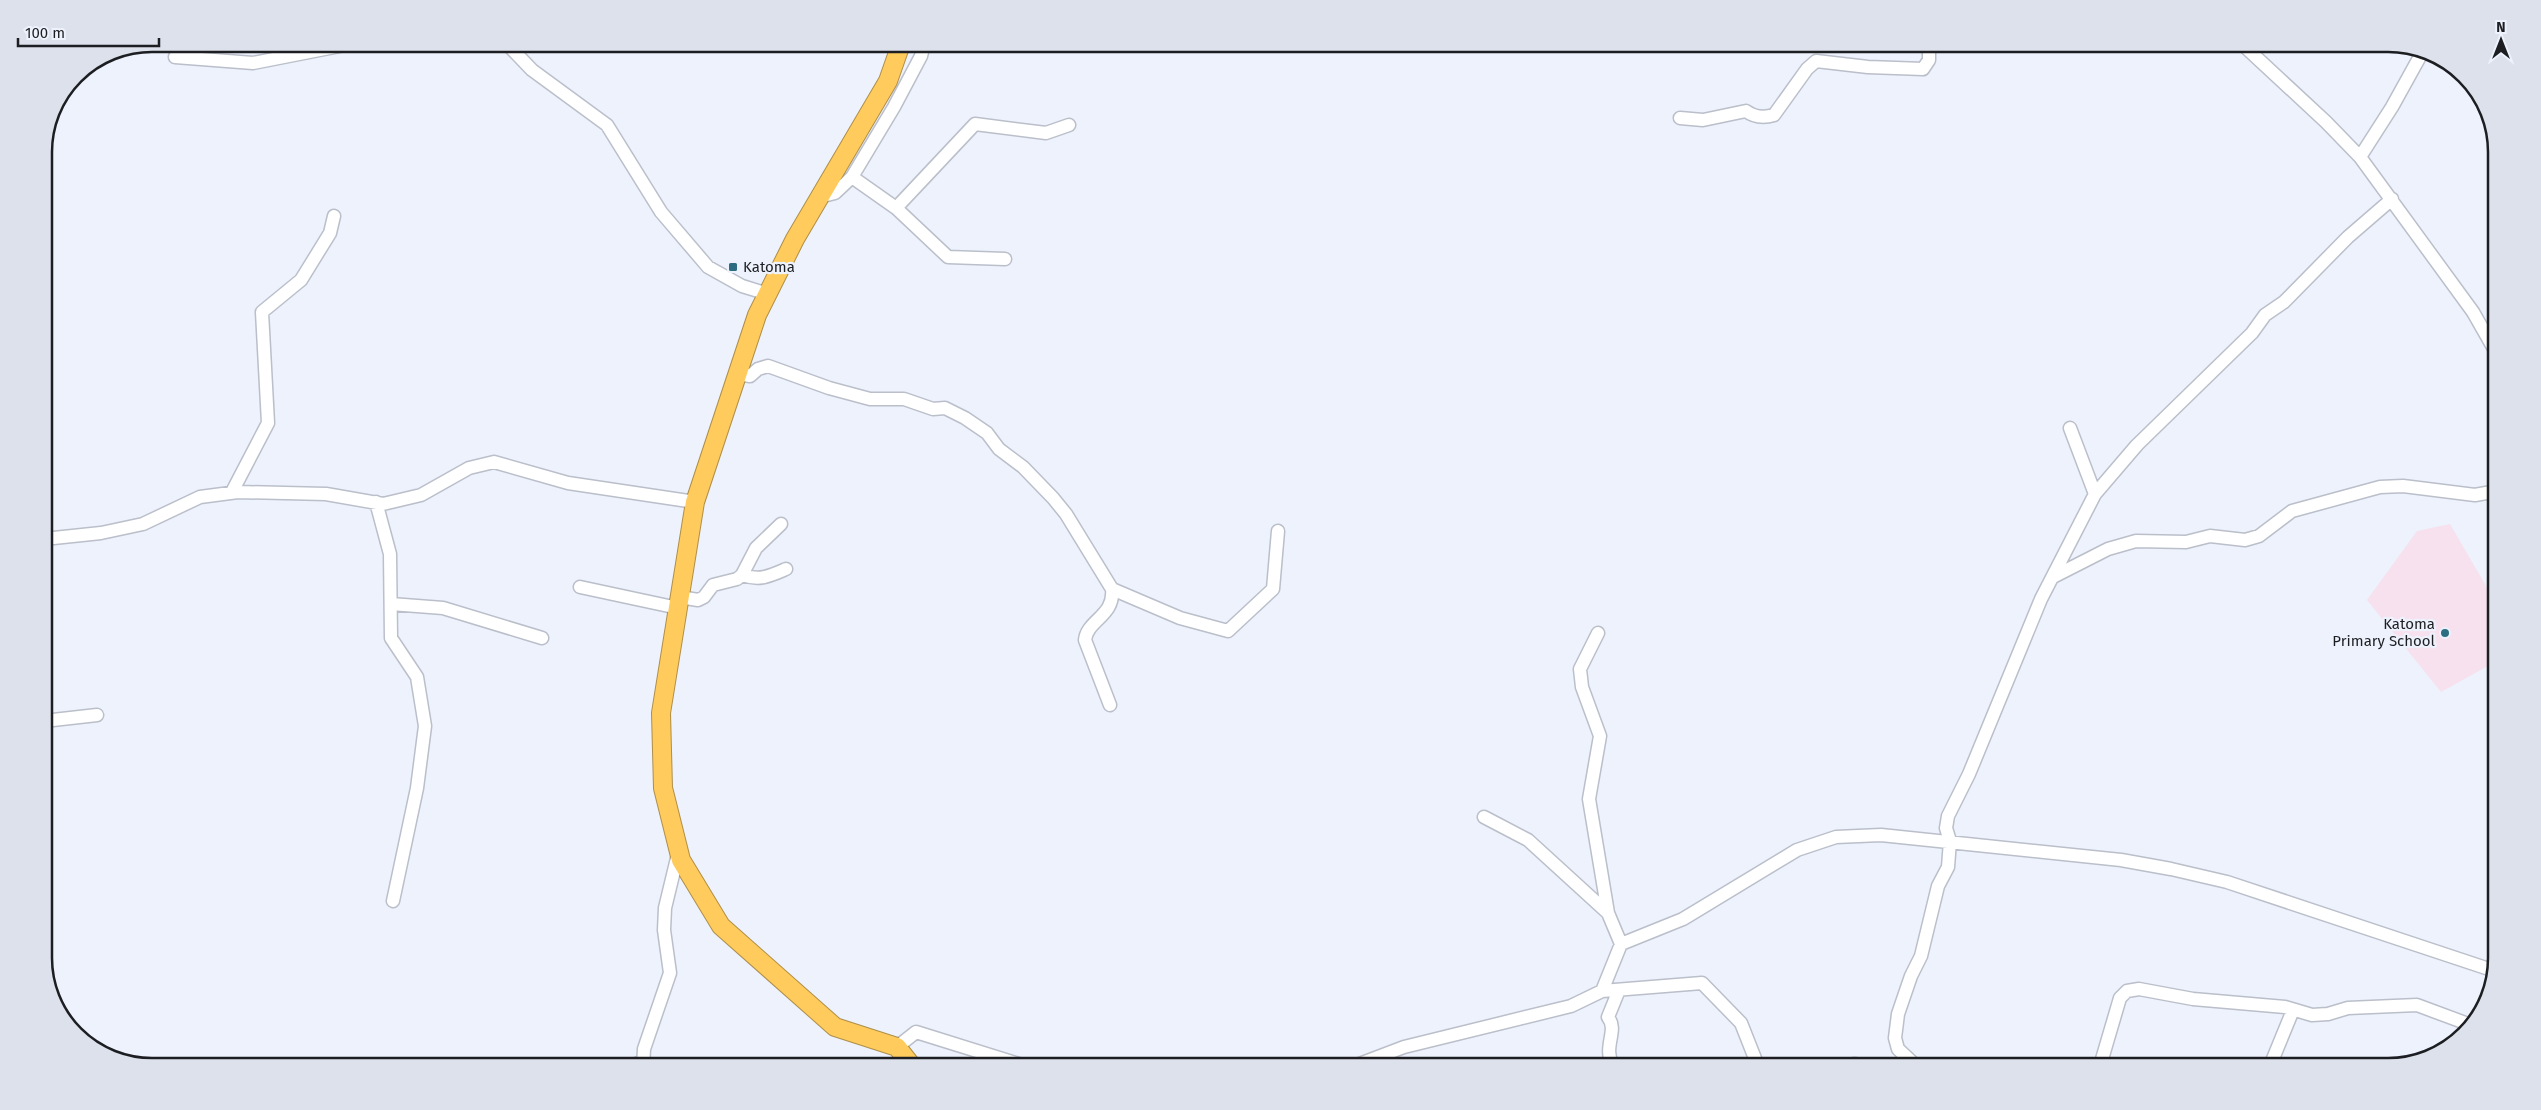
<svg xmlns="http://www.w3.org/2000/svg" width="2541" height="1110" font-family="'Fira Sans',sans-serif">
  <rect width="100%" height="100%" fill="#edf2fd"/>
  <path fill="#f7e1ee" d="M2450 524 2497 605V661L2441 692 2367 600 2417 531Z"/>
  <g fill="none" stroke-linecap="round" stroke-linejoin="round">
    <defs>
      <path id="minor" d="M507 44 532 70 607 125 661 212 708 267 742 286 768 294
        M2242 44 2326 122 2360 157 2473 312 2497 354
        M175 57 253 63 350 44
        M1680 118 1703 120 1746 111C1754 117 1764 118 1774 115L1807 69 1816 61 1868 67 1923 69 1929 60V44
        M2360 157 2392 107 2423 51
        M852 177 896 208 948 257 1005 259
        M819 197 835 193 852 177 894 107 921 56 924 44
        M896 208 975 124 1046 133 1069 125
        M738 374 750 376 758 369 768 366 829 388 870 399H904L933 409 945 408 965 418 987 433 999 449 1023 467 1053 498 1066 514 1112 589C1115 616 1087 620 1085 640L1110 705
        M2070 428 2095 494
        M232 492 268 423 262 312 301 280 330 233 334 216
        M376 502 390 554 391 638 417 677 425 726 417 788 393 901
        M44 539 101 533 143 524 200 497 238 492 326 494 383 504 421 495 469 468 494 462 568 483 695 502
        M742 575C760 581 770 576 786 569
        M2053 577 2108 549 2136 541 2186 542 2210 536 2245 540 2259 536 2292 511 2380 487 2403 486 2475 495 2497 491
        M580 587 678 608
        M1112 589 1180 618 1228 631 1273 589 1278 531
        M680 597 698 600 704 597 713 585 737 579 742 575 756 548 781 524
        M391 604 443 608 542 638
        M1598 633 1580 669 1582 687 1600 736 1589 799 1608 913 1621 944
        M44 721 97 715
        M1484 817 1528 840 1608 913
        M1602 991 1621 944 1683 919 1797 850 1836 837 1881 835 2121 860 2171 869 2227 882 2495 971
        M897 1047 916 1032 1025 1066
        M1914 1064 1898 1049 1895 1038 1898 1014 1911 976 1921 956 1938 886 1948 867 1950 841 1946 828 1948 816 1969 774 2041 599 2095 494 2137 445 2252 333 2265 315 2284 302 2348 237 2392 199
        M630 1066 644 1061
        M643 1066 644 1049 670 973 664 930 665 908 679 850
        M1354 1066 1404 1047 1571 1006 1602 991 1702 983 1741 1023 1758 1066
        M1613 1066C1602 1046 1619 1031 1608 1017L1619 990
        M1843 1066 1855 1064 1862 1066
        M2100 1066 2120 998 2127 991 2139 989 2193 999 2285 1007 2312 1015 2328 1014 2348 1008 2417 1005 2468 1024
        M2270 1066 2293 1010"/>
      <path id="highway" d="M901 44 888 81 795 239 757 315 695 502 661 713 663 788 681 860 721 926 835 1027 897 1047 912 1066"/>
    </defs>
    <use href="#minor" stroke="#babfca" stroke-width="15"/>
    <use href="#highway" stroke="#af8e48" stroke-width="20"/>
    <use href="#minor" stroke="#fff" stroke-width="12"/>
    <use href="#highway" stroke="#fecb5c" stroke-width="18"/>
  </g>
  <g fill="#2c6d81" stroke="#edf2fd" stroke-width="2">
    <rect x="728" y="262" width="10" height="10" rx="2.5"/>
    <circle cx="2445" cy="633" r="5"/>
  </g>
  <g text-anchor="middle" stroke-width="4.5" stroke-linejoin="round" paint-order="stroke">
    <g font-size="15" fill="#1d1e22" stroke="#edf2fd" text-anchor="start">
      <text x="743" y="272">Katoma</text>
      <text x="2435" y="629" text-anchor="end">Katoma<tspan x="2435" dy="17">Primary School</tspan></text>
    </g>
  </g>
  <path d="M0 0H2541V1110H0ZM152 52H2388A100 100 0 0 1 2488 152V958A100 100 0 0 1 2388 1058H152A100 100 0 0 1 52 958V152A100 100 0 0 1 152 52Z" fill="#dce1eb" fill-rule="evenodd"/>
  <path fill="none" stroke="#1d1e22" stroke-width="2.5" d="M152 52H2388A100 100 0 0 1 2488 152V958A100 100 0 0 1 2388 1058H152A100 100 0 0 1 52 958V152A100 100 0 0 1 152 52Z"/>
  <g transform="translate(2501 40)" stroke="#edf2fd" stroke-width="4" paint-order="stroke">
  <path d="M0-4L9 19L0 12L-9 19Z" fill="#1d1e22"/>
  <text y="-8" font-size="14" font-weight="bold" text-anchor="middle" fill="#1d1e22">N</text>
  </g>
  <path d="M18 38v8h141v-8" fill="none" stroke="#1d1e22" stroke-width="2.5"/>
  <text x="25" y="38" font-size="15" fill="#1d1e22" stroke="#edf2fd" stroke-width="4" paint-order="stroke">100 m</text>
</svg>
